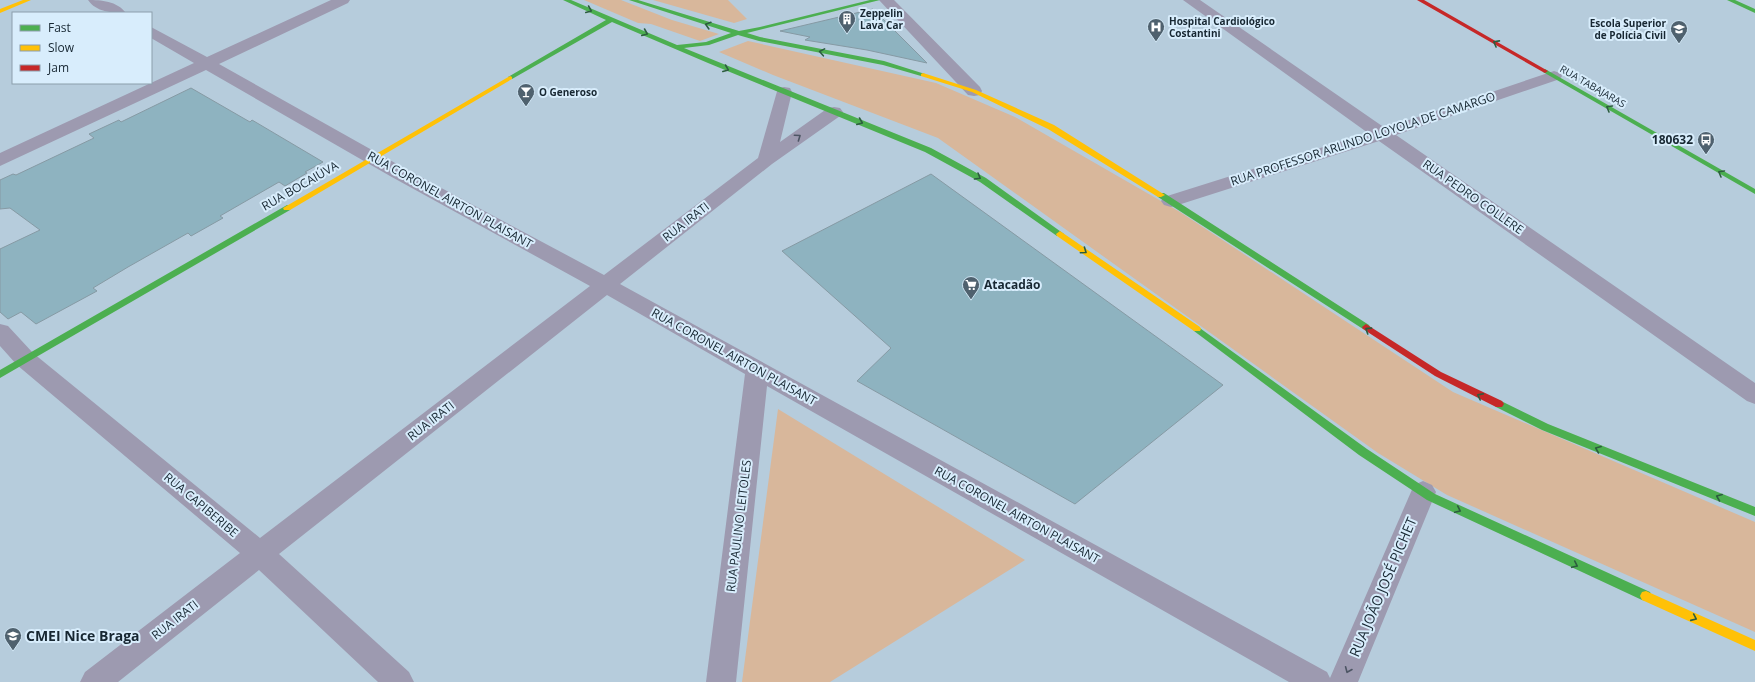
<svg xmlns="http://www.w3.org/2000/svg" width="1755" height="682" font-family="'Open Sans',sans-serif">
  <rect width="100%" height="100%" fill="#b6ccdc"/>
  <path fill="#d8b79b" d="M584 0H621L672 20 719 34 700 41 651 24 638 23Z
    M653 0H728L747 19 734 23Z
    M748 41 936 83 1015 117 1180 212 1453 392 1755 522V632L1447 495 1378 453 938 138 773 75 719 52Z
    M778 409 1025 560 830 682H742Z"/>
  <path fill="#8eb3c0" stroke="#869aa4" d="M873 9 927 63 867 50 805 40 810 37 780 31Z
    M191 88 250 122 252 120 323 162 305 172 307 173 285 186 279 182 220 216 223 218 191 236 188 233 128 267 93 288 97 291 36 324 21 312 8 319 0 312V249L40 230 10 208 0 209V180L13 174 16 175 94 138 89 134 119 120 121 122Z
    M931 174 1223 385 1075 504 857 381 891 348 782 251Z"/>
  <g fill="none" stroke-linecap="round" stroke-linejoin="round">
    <path fill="#9d9ab0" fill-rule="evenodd" d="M88 0C101 0 117 1 126 13 112 13 96 12 88 0Z
      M331 0H350L348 3 219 64 404 168 604 275 758 158 778 88 784 87 790 88 792 92 780 142 828 108 834 107 840 108 843 112 840 116 772 164 620 284 1327 672 1330 678 1414 485 1423 481 1432 485 1436 492 1358 682H1289L767 386 736 682H706L745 374 607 295 279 554 409 672 414 682H378L259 570 118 682H80L85 672 240 553 17 365 0 346V324L8 326 33 353 260 538 590 286 390 176 206 70 0 166V153L194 63 151 38V27L207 57Z
      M879 0H894L980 87 982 91 980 95 974 96 968 95Z
      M1183 0H1200L1385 128 1548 73 1554 71 1560 73 1562 76 1560 79 1396 135 1755 383V404L1747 401 1379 141 1178 205 1171 207 1164 205 1161 201 1164 197 1368 133Z"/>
    <path fill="#4caf50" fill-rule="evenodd" d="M563 0H571L677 45 706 42 731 33 629 0H638L739 31 760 27 870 0H880L747 33 760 37 884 61 925 74V76H921L883 65 759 41 738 35 709 45 684 48 931 148 986 178 1064 234 1063 236H1057L980 182 925 152 708 63 612 22 512 79H508V77L606 20Z
      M1727 0H1735L1755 9V13Z
      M1545 69 1755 189V194L1543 72V70Z
      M1158 193H1164L1369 325 1370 327 1369 329H1363L1158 197 1157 195Z
      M287 205 290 206 291 208 290 210 0 378V370Z
      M1197 326 1367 449 1435 494 1650 592 1652 596 1650 600 1646 601 1642 600 1427 500 1359 455 1194 331 1193 329Z
      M1499 400 1548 424 1755 507V516L1542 430 1496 407 1494 404 1496 401Z"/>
    <path fill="#ffc107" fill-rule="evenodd" d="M23 0H31L0 13V9Z
      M923 73 976 90 1054 125 1165 195 1161 197H1158L1048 129 972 92 921 76V74Z
      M510 76 512 77V79L290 210H284L283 208Z
      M1060 231 1200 327 1201 329 1200 331H1194L1057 236 1056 234Z
      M1646 591 1755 640V651L1642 600 1640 596 1642 592Z"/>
    <path fill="#c62828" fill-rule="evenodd" d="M1417 0H1424L1548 71 1545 73 1543 72Z
      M1366 324 1441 372 1502 401 1504 404 1502 407H1496L1435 376 1363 329 1362 327Z"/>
  </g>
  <defs><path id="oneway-chevron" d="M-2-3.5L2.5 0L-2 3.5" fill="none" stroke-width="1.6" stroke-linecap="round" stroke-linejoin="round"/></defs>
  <g stroke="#2c5d3e">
    <use href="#oneway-chevron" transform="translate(589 10) rotate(23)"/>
    <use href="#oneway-chevron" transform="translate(708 25) rotate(-163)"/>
    <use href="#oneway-chevron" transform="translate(645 33) rotate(23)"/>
    <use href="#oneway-chevron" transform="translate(1496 43) rotate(-151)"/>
    <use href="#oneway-chevron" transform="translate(822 52) rotate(-170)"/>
    <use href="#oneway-chevron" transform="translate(726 69) rotate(22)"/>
    <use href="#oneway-chevron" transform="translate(1609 108) rotate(-150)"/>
    <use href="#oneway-chevron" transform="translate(860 122) rotate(22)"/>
    <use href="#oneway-chevron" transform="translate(1721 173) rotate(-150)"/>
    <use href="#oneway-chevron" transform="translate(978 177) rotate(30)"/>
    <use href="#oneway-chevron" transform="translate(1084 251) rotate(35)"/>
    <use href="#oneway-chevron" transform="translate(1368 330) rotate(-147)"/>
    <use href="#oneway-chevron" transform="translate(1480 396) rotate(-153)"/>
    <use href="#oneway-chevron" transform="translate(1598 449) rotate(-158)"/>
    <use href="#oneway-chevron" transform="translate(1719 497) rotate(-158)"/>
    <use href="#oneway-chevron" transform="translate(1458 510) rotate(25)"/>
    <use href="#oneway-chevron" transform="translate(1575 565) rotate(25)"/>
    <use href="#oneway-chevron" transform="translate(1694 618) rotate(24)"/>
  </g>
  <g stroke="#4d5564">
    <use href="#oneway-chevron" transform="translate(798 137) rotate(-35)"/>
    <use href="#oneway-chevron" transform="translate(1348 670) rotate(113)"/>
  </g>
  <defs>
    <symbol id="building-pin" viewBox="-11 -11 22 30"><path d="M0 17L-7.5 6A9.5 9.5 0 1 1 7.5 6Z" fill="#4f616e" stroke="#d8edfc"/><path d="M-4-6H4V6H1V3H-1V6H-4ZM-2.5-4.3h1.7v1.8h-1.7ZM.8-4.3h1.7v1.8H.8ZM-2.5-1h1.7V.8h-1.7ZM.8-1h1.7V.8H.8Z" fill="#fff"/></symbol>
    <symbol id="hospital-pin" viewBox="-11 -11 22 30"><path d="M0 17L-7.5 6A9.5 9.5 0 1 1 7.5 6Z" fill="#4f616e" stroke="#d8edfc"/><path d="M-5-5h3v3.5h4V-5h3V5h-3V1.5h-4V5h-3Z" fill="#fff"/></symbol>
    <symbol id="university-pin" viewBox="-11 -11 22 30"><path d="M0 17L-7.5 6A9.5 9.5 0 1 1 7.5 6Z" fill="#4f616e" stroke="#d8edfc"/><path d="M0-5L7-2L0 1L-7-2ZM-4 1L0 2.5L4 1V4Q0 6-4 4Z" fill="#fff"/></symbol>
    <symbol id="bar-pin" viewBox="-11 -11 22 30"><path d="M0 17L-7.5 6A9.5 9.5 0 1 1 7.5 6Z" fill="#4f616e" stroke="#d8edfc"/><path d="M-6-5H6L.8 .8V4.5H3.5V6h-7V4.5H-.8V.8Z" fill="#fff"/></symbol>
    <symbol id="bus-pin" viewBox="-11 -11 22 30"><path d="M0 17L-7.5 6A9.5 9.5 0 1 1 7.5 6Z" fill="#4f616e" stroke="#d8edfc"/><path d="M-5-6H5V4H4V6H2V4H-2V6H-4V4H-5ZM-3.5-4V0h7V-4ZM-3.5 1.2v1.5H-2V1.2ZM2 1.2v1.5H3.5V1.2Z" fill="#fff"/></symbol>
    <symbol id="supermarket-pin" viewBox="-11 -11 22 30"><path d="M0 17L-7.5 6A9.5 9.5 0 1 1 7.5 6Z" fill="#4f616e" stroke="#d8edfc"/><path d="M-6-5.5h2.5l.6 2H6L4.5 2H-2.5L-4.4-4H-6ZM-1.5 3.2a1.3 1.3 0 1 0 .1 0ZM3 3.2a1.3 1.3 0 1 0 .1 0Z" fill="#fff"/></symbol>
    <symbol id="school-pin" viewBox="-11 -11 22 30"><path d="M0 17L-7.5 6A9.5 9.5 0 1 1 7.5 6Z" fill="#4f616e" stroke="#d8edfc"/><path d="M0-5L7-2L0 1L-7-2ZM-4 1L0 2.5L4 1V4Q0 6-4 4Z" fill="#fff"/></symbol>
  </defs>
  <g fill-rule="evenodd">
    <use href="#building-pin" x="837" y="9" width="20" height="27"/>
    <use href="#hospital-pin" x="1146" y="17" width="20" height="27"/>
    <use href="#university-pin" x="1669" y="19" width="20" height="27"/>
    <use href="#bar-pin" x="516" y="82" width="20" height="27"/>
    <use href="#bus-pin" x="1696" y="130" width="20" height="27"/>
    <use href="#supermarket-pin" x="961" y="275" width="20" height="27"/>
    <use href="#school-pin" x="3" y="626" width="20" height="27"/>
  </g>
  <g text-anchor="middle" stroke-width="4" stroke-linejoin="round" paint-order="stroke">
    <g font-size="10" font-weight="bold" fill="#172732" stroke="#d8edfc" text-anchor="start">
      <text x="860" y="17">Zeppelin<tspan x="860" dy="12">Lava Car</tspan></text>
      <text x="1169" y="25">Hospital Cardiológico<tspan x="1169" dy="12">Costantini</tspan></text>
      <text x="1666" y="27" text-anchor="end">Escola Superior<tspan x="1666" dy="12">de Polícia Civil</tspan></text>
      <text x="539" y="96">O Generoso</text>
    </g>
    <g font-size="10" fill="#172732" stroke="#d8edfc">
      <text transform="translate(1593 86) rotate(30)" y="4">RUA TABAJARAS</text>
    </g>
    <g font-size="12" fill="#172732" stroke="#d8edfc">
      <text transform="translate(1363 139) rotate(-18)" y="4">RUA PROFESSOR ARLINDO LOYOLA DE CAMARGO</text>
      <text transform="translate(300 186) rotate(-30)" y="4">RUA BOCAIÚVA</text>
      <text transform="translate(1473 197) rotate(35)" y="4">RUA PEDRO COLLERE</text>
      <text transform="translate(450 200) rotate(29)" y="4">RUA CORONEL AIRTON PLAISANT</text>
      <text transform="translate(686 222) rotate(-38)" y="4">RUA IRATI</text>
      <text transform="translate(734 357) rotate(29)" y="4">RUA CORONEL AIRTON PLAISANT</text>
      <text transform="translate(431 421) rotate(-38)" y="4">RUA IRATI</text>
      <text transform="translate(201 505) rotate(40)" y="4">RUA CAPIBERIBE</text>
      <text transform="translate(1017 515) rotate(29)" y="4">RUA CORONEL AIRTON PLAISANT</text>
      <text transform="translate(739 526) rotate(-83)" y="4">RUA PAULINO LEITOLES</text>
      <text transform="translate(175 620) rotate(-38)" y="4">RUA IRATI</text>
    </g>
    <g font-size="12" font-weight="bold" fill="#172732" stroke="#d8edfc" text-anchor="end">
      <text x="1693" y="144">180632</text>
      <text x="984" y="289" text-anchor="start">Atacadão</text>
    </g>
    <g font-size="14" fill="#172732" stroke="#d8edfc">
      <text transform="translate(1383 587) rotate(-67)" y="5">RUA JOÃO JOSÉ PICHET</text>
    </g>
    <g font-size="14" font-weight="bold" fill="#172732" stroke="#d8edfc" text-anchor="start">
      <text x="26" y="641">CMEI Nice Braga</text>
    </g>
  </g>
  <rect x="12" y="12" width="140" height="72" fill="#d8edfc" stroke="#8b9eab"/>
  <rect x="20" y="25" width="20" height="6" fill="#4caf50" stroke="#8b9eab"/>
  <text x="48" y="32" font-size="12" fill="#172732">Fast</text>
  <rect x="20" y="45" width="20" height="6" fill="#ffc107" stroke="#8b9eab"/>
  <text x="48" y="52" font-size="12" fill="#172732">Slow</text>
  <rect x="20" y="65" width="20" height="6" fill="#c62828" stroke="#8b9eab"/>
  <text x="48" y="72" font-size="12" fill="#172732">Jam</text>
</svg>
